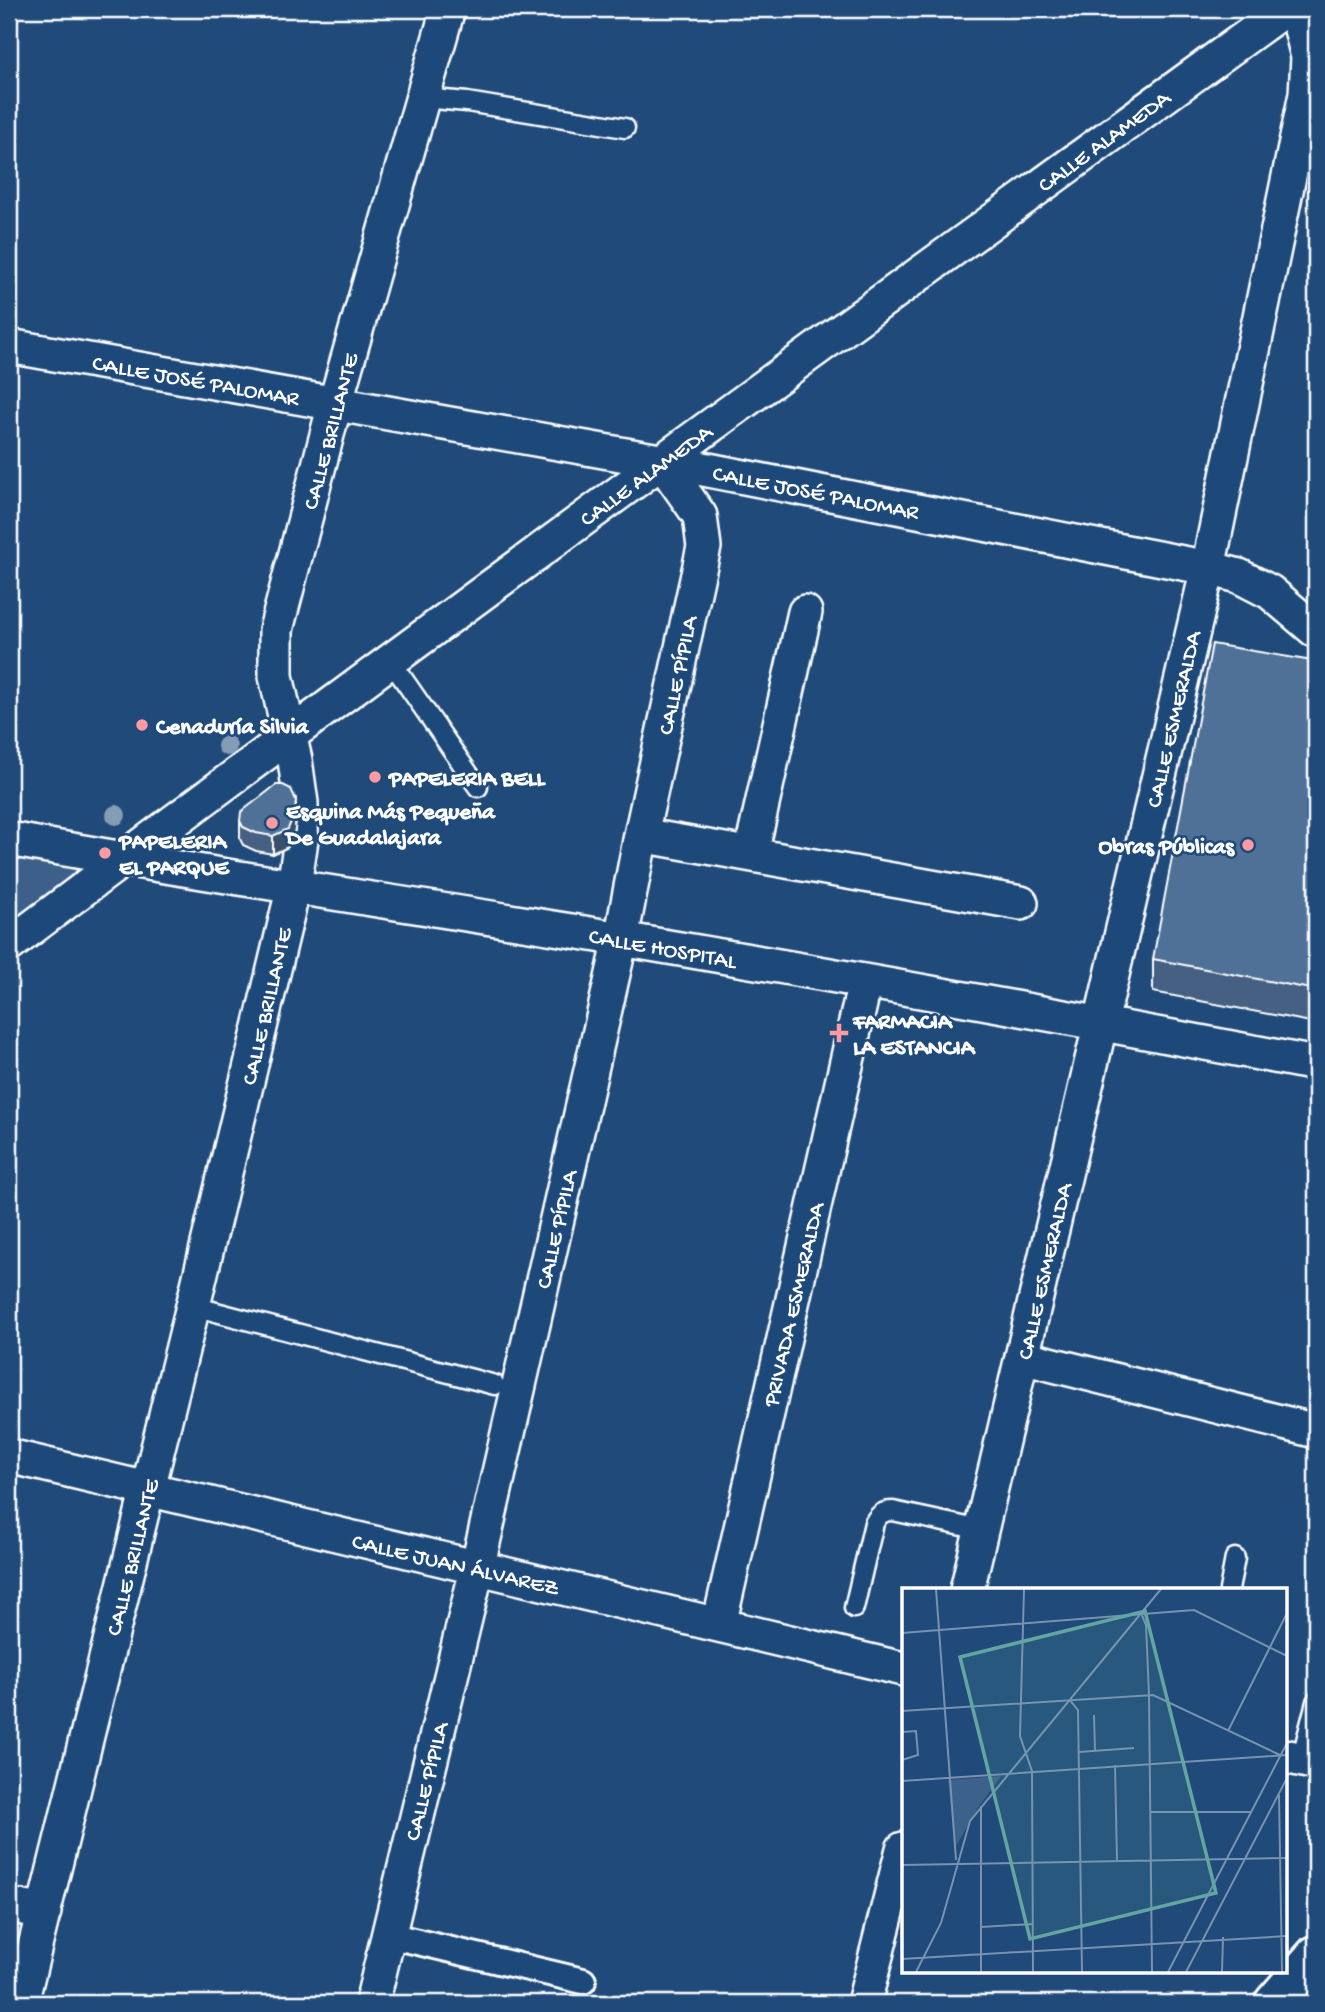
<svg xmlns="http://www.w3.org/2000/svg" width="1325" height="2012" font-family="'Gochi Hand',sans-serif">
  <rect width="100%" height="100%" fill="#1f4a7a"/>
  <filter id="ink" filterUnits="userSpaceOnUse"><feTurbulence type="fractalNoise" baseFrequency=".0143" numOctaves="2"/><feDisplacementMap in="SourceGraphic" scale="14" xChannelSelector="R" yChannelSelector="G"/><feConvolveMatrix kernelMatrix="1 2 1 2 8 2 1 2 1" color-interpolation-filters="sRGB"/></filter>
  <g filter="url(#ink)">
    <path fill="#3c618b" stroke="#9eb0c5" stroke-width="2" d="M9 855 80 868 9 929Z"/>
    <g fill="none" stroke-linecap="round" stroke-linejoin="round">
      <defs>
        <path id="service" d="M423 98 467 102 625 128
          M390 660 478 787
          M193 1306 495 1385
          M1229 1590 1235 1558
          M854 1608 874 1523C879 1514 883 1511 893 1511L981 1530
          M1301 1760 1316 1702"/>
        <path id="pedestrian" d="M388 1935 583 1981"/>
        <path id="minor" d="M9 346 688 466 1208 568 1239 576 1270 592 1316 631
          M641 835 1021 903
          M9 839C212 876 417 905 621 939 853 978 1085 1020 1316 1064
          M751 854 805 612
          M9 945C430 628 858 318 1285 9
          M1022 1357 1316 1431
          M9 1456 903 1669
          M967 1590 1208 568 1306 94 1308 57 1300 25 1292 9
          M719 1625 865 982
          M1285 1756 1316 1763
          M9 1905 44 1912
          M21 2003 193 1306 294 886 301 840V803L295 760 276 676V630L335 404 448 9
          M372 2003 477 1569 621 939 641 835 704 547 700 516 662 462
          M864 2003 903 1849"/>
        <path id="primary" d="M1274 2003 1316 1955"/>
      </defs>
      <use href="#service" stroke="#fff" stroke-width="23"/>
      <use href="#pedestrian" stroke="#fff" stroke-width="30"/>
      <use href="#minor" stroke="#fff" stroke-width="38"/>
      <use href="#primary" stroke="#fff" stroke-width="44"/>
      <use href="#service" stroke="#1f4a7a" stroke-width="18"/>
      <use href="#pedestrian" stroke="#1f4a7a" stroke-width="24"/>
      <use href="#minor" stroke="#1f4a7a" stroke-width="33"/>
      <use href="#primary" stroke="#1f4a7a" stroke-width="38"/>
    </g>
    <g fill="#859cb6">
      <circle cx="227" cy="746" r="10"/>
      <circle cx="116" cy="815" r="10"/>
    </g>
    <path fill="#456182" stroke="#fff" stroke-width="2" d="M1316 665V1023L1153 992V959Z
      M296 818 295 830 288 847 273 854 256 851 243 845 240 839V821Z"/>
    <path fill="#384f6a" stroke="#fff" stroke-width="2" d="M296 800 295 830 288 847 273 854V836Z"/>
    <path fill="#507197" stroke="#fff" stroke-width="2" d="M1212 644 1312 661 1316 665V990L1153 959Z
      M276 785H283L291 789 296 800 295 812 288 829 273 836 256 833 243 827 240 821 241 812Z"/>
  </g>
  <g fill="#ff9aa2" stroke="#1f4a7a" stroke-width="2.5">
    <circle cx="142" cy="725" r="7"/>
    <circle cx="375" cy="777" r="7"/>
    <circle cx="272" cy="823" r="7"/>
    <circle cx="1248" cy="845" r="7"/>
    <circle cx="105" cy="853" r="7"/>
    <path d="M835.5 1022.5h7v7h7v7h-7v7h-7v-7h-7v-7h7z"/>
  </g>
  <g text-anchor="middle" stroke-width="5" stroke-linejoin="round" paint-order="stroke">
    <g font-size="23" fill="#fff" stroke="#1f4a7a">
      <text transform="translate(1103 140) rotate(-36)" y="8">CALLE ALAMEDA</text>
      <text transform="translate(196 379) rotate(10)" y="8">CALLE JOSÉ PALOMAR</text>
      <text transform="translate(329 431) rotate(-75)" y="8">CALLE BRILLANTE</text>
      <text transform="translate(645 474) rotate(-36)" y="8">CALLE ALAMEDA</text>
      <text transform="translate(816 491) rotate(11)" y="8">CALLE JOSÉ PALOMAR</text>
      <text transform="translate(676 675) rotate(-78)" y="8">CALLE PÍPILA</text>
      <text transform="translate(1172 719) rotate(-77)" y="8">CALLE ESMERALDA</text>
      <text transform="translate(663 947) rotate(10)" y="8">CALLE HOSPITAL</text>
      <text transform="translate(265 1006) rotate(-77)" y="8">CALLE BRILLANTE</text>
      <text transform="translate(555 1229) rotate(-77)" y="8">CALLE PÍPILA</text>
      <text transform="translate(1043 1271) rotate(-77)" y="8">CALLE ESMERALDA</text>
      <text transform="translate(792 1304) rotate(-77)" y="8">PRIVADA ESMERALDA</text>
      <text transform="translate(131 1557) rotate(-76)" y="8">CALLE BRILLANTE</text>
      <text transform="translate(456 1563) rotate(13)" y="8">CALLE JUAN ÁLVAREZ</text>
      <text transform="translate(425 1781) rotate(-76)" y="8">CALLE PÍPILA</text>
    </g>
    <g font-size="23" font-weight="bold" fill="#fff" stroke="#1f4a7a" text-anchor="start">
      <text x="156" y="733">Cenaduría Silvia</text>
      <text x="389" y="785">PAPELERIA BELL</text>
      <text x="286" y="818">Esquina Más Pequeña<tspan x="286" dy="26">De Guadalajara</tspan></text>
      <text x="119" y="848">PAPELERIA<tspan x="119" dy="26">EL PARQUE</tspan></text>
      <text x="1234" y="853" text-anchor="end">Obras Públicas</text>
      <text x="853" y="1028">FARMACIA<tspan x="853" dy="26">LA ESTANCIA</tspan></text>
    </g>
  </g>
  <g transform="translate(902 1588)">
    <rect width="385" height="385" fill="#1f4a7a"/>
    <path d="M99 188 76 220 53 260 46 192Z" fill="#3c618b"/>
    <path fill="none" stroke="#7992af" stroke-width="2" d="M34 1 54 272M122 1 118 148 130 183 131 384M239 25 244 37 247 107 250 384M0 45 292 22 385 68M167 111 176 122 180 384M0 123 251 107 378 167M192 127 193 163M326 143 385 25M0 144 14 143 16 167 0 172M177 164 232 160M213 177 215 272M0 193 385 167M377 207 380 384M79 218V384M248 224H350M0 277 385 270M79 339 131 336M0 371 385 348M14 384 39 335 68 233 259 1M266 384 385 155M284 384 385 190M320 384 321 349"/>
    <path fill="#63a6a1" fill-opacity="0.15" stroke="#63a6a1" stroke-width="3.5" d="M243 23 314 305 128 351 58 69Z"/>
    <rect width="385" height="385" fill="none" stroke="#fff" stroke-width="3.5"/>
  </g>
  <rect width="1325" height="2012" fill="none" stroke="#1f4a7a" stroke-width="35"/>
  <rect x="18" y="18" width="1290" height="1977" fill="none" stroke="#fff" stroke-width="2.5" filter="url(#ink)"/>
</svg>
